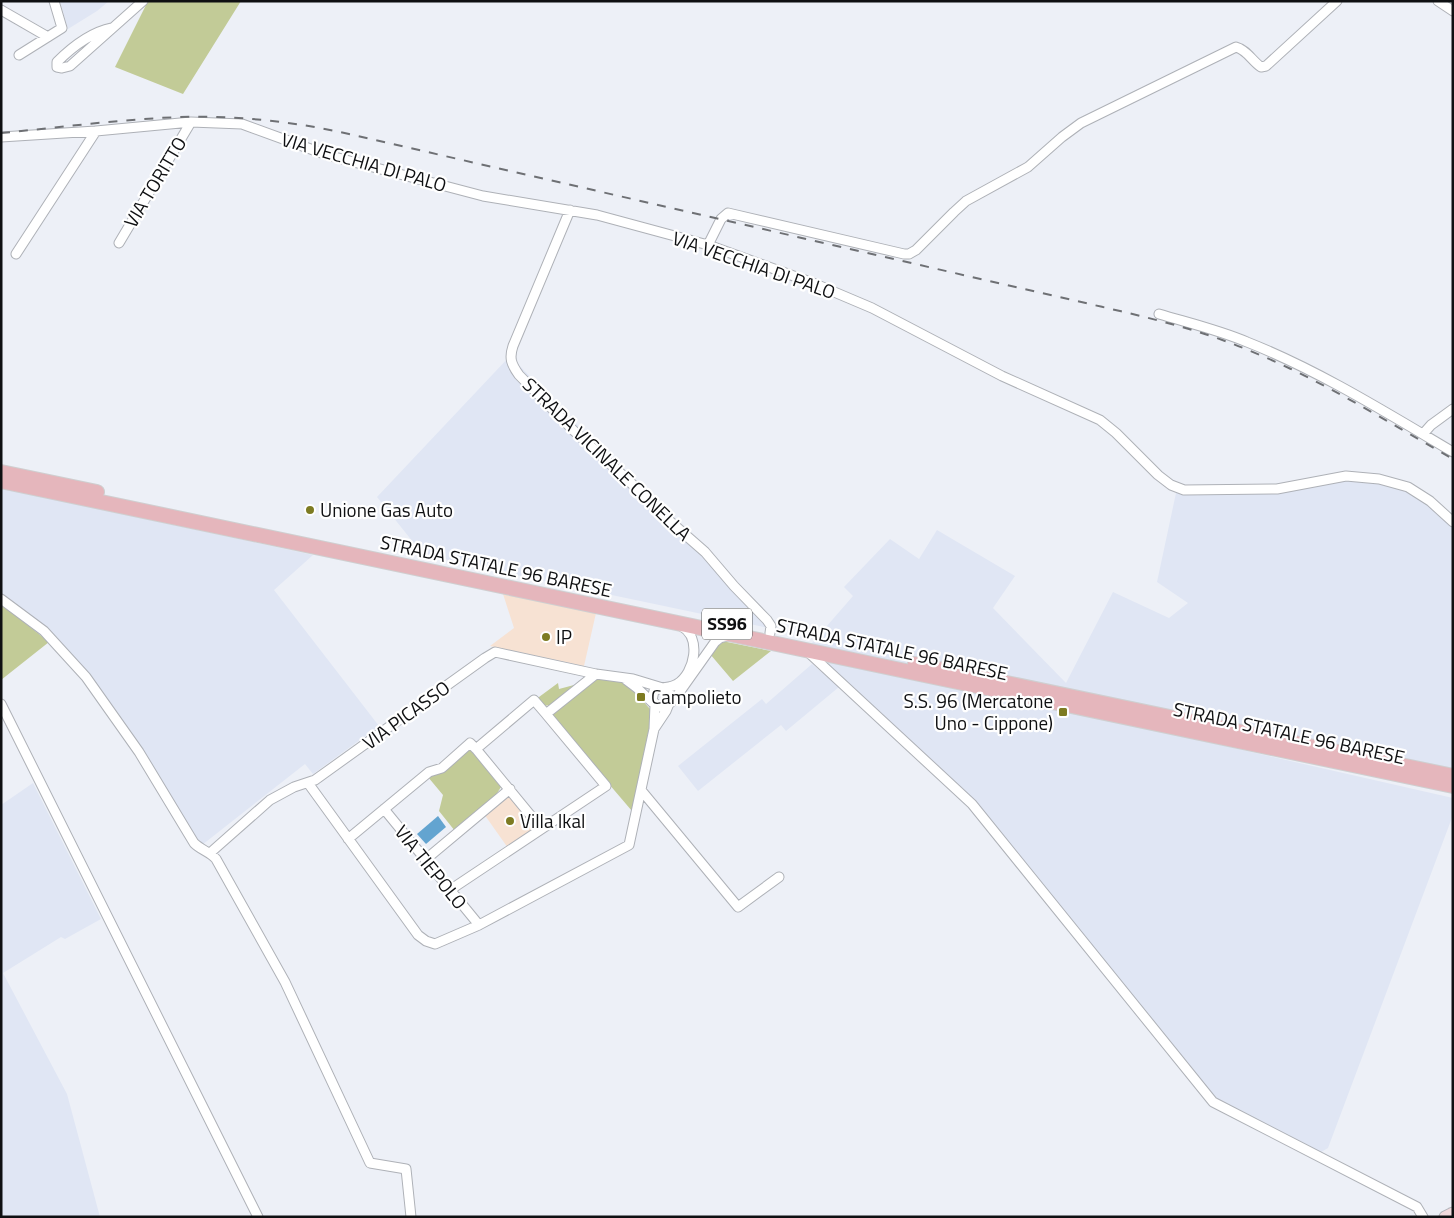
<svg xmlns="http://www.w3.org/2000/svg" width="1454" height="1218" font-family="'Titillium Web',sans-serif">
  <rect width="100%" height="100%" fill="#edf0f7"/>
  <path fill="#f7e2d3" d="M503 594 596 613 584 666 490 646 514 628Z
    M509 793 537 827 508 848 484 814Z"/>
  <path fill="#e0e6f4" d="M60 1H109L97 11 68 29Z
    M510 356 778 630 455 562 421 552 377 497Z
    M1379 479 1419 494 1453 524V771L825 655 1453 798V815L1328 1148 1316 1155 1213 1102 972 804 806 650 853 596 844 587 890 539 919 559 937 530 1015 576 993 608 1066 683 1113 592 1169 618 1188 603 1157 582 1176 493 1326 480Z
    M1 488 313 555 274 590 379 726 313 774 305 764 202 845 198 843 88 675 1 595Z
    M812 664 839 687 786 731 781 725 698 791 678 766 762 699 766 704Z
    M33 783 101 919 65 939 61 937 3 973 67 1094 100 1217H1V805Z"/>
  <path fill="#c2cb97" d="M148 1H241L183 94 115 67Z
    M1 604 49 642 1 680Z
    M724 642H727L771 651 733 681 710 654 717 646Z
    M595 676 622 682 630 686 650 709 652 714 632 811 550 715Z
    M558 683 559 689 574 685 550 705 544 706 538 699 539 697Z
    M467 750H472L501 787 494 798 455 831 439 811 443 795 428 777Z"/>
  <path fill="#63a4d0" d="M438 816 446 827 426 844 417 834Z"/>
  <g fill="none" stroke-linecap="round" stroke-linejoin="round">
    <defs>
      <path id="street" d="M1438 1 1453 11
        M1 10 48 37
        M112 28C92 32 72 47 57 62V67L62 68 70 66 143 1
        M19 55 62 28 54 1
        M1 137 96 131 191 122 242 124 327 155 483 196 597 215 708 245 813 283 872 308 1002 376 1100 420 1116 433 1158 475 1171 485 1184 490 1277 489 1346 476 1379 479 1408 487 1430 501 1453 522
        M570 210 513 346C509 358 511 364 519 375L574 431 627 479 665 517 705 552 734 586 767 620 771 626 770 633
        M119 243 191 122
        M708 245 721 219 728 213 904 254H909L916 250 954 212 966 201 1028 167 1062 137 1081 123 1236 47C1247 50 1252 61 1261 67L1266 66 1337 1
        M16 254 96 131
        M1159 314C1189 323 1219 330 1247 342 1318 370 1387 413 1453 452
        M1423 434 1431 425 1453 409
        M1 599 44 631 86 677 139 752 194 843C201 850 210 852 216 859L285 982 370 1163 406 1169 411 1217
        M681 626C702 637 695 673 677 684 670 689 661 686 654 691L652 700 658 707 667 706 676 697 715 642 720 638 728 636
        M808 652 972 804 1213 1102 1417 1207 1423 1217
        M625 679 637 688 653 703
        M1 704 258 1217
        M476 749 541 828
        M308 783 418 935 426 941 435 944 479 925 629 845 654 729 655 705
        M641 790 738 907 779 877
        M384 809 479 925
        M348 839 429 772 442 768 470 743 476 749 534 700 546 714 596 674
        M210 853 270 800 294 787 315 780 485 658 495 652 596 674 633 679 666 689 670 694V701L666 711 654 729
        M425 860 510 789
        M450 890 606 786 546 714"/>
      <path id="secondary" d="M1445 1217 1453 1213"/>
      <path id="primary" d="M1 472 97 492
        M1 481 1453 786
        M915 664 1453 776"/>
    </defs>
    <use href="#street" stroke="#aeb1b7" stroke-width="11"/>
    <use href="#secondary" stroke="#aeb1b7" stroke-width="13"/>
    <use href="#primary" stroke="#cfcfd0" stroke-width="16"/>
    <use href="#street" stroke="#fff" stroke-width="9"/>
    <use href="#secondary" stroke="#f2dade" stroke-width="11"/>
    <use href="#primary" stroke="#e5b6bc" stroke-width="14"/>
    <path stroke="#6e7074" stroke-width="2" stroke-dasharray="9 9" stroke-linecap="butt" d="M1 133C54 128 107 121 160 118 224 114 287 120 349 134L1094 305C1146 317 1198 329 1248 350 1320 379 1386 421 1453 459"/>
  </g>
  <g fill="#7d7b22" stroke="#fff" stroke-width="2">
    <circle cx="310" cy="510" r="5"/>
    <circle cx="546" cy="637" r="5"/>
    <rect x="636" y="692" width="10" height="10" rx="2.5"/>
    <rect x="1058" y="707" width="10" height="10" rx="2.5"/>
    <circle cx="510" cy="821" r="5"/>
  </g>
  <g text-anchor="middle" stroke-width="4.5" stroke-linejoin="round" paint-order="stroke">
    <rect fill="#fff" stroke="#575859" stroke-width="1" x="702" y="608.5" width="50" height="31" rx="4"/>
    <g font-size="18" font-weight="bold" fill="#0f1012">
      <text x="727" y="630">SS96</text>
    </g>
    <g font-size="19" fill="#0f1012" stroke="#fff">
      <text transform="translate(364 162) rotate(16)" y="7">VIA VECCHIA DI PALO</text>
      <text transform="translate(155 182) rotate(-59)" y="7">VIA TORITTO</text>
      <text transform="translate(754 265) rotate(19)" y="7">VIA VECCHIA DI PALO</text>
      <text transform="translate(607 459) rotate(44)" y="7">STRADA VICINALE CONELLA</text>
      <text transform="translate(496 566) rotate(12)" y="7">STRADA STATALE 96 BARESE</text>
      <text transform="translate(892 649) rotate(12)" y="7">STRADA STATALE 96 BARESE</text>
      <text transform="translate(406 715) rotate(-36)" y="7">VIA PICASSO</text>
      <text transform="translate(1289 733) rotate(12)" y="7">STRADA STATALE 96 BARESE</text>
      <text transform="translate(431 867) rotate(51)" y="7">VIA TIEPOLO</text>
    </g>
    <g font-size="19" fill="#0f1012" stroke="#fff" text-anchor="start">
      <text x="320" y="517">Unione Gas Auto</text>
      <text x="556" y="644">IP</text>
      <text x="651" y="704">Campolieto</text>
      <text x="1053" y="708" text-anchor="end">S.S. 96 (Mercatone<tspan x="1053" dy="22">Uno - Cippone)</tspan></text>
      <text x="520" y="828">Villa Ikal</text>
    </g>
  </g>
  <rect width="1454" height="1218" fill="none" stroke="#0f1012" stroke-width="5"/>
</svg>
